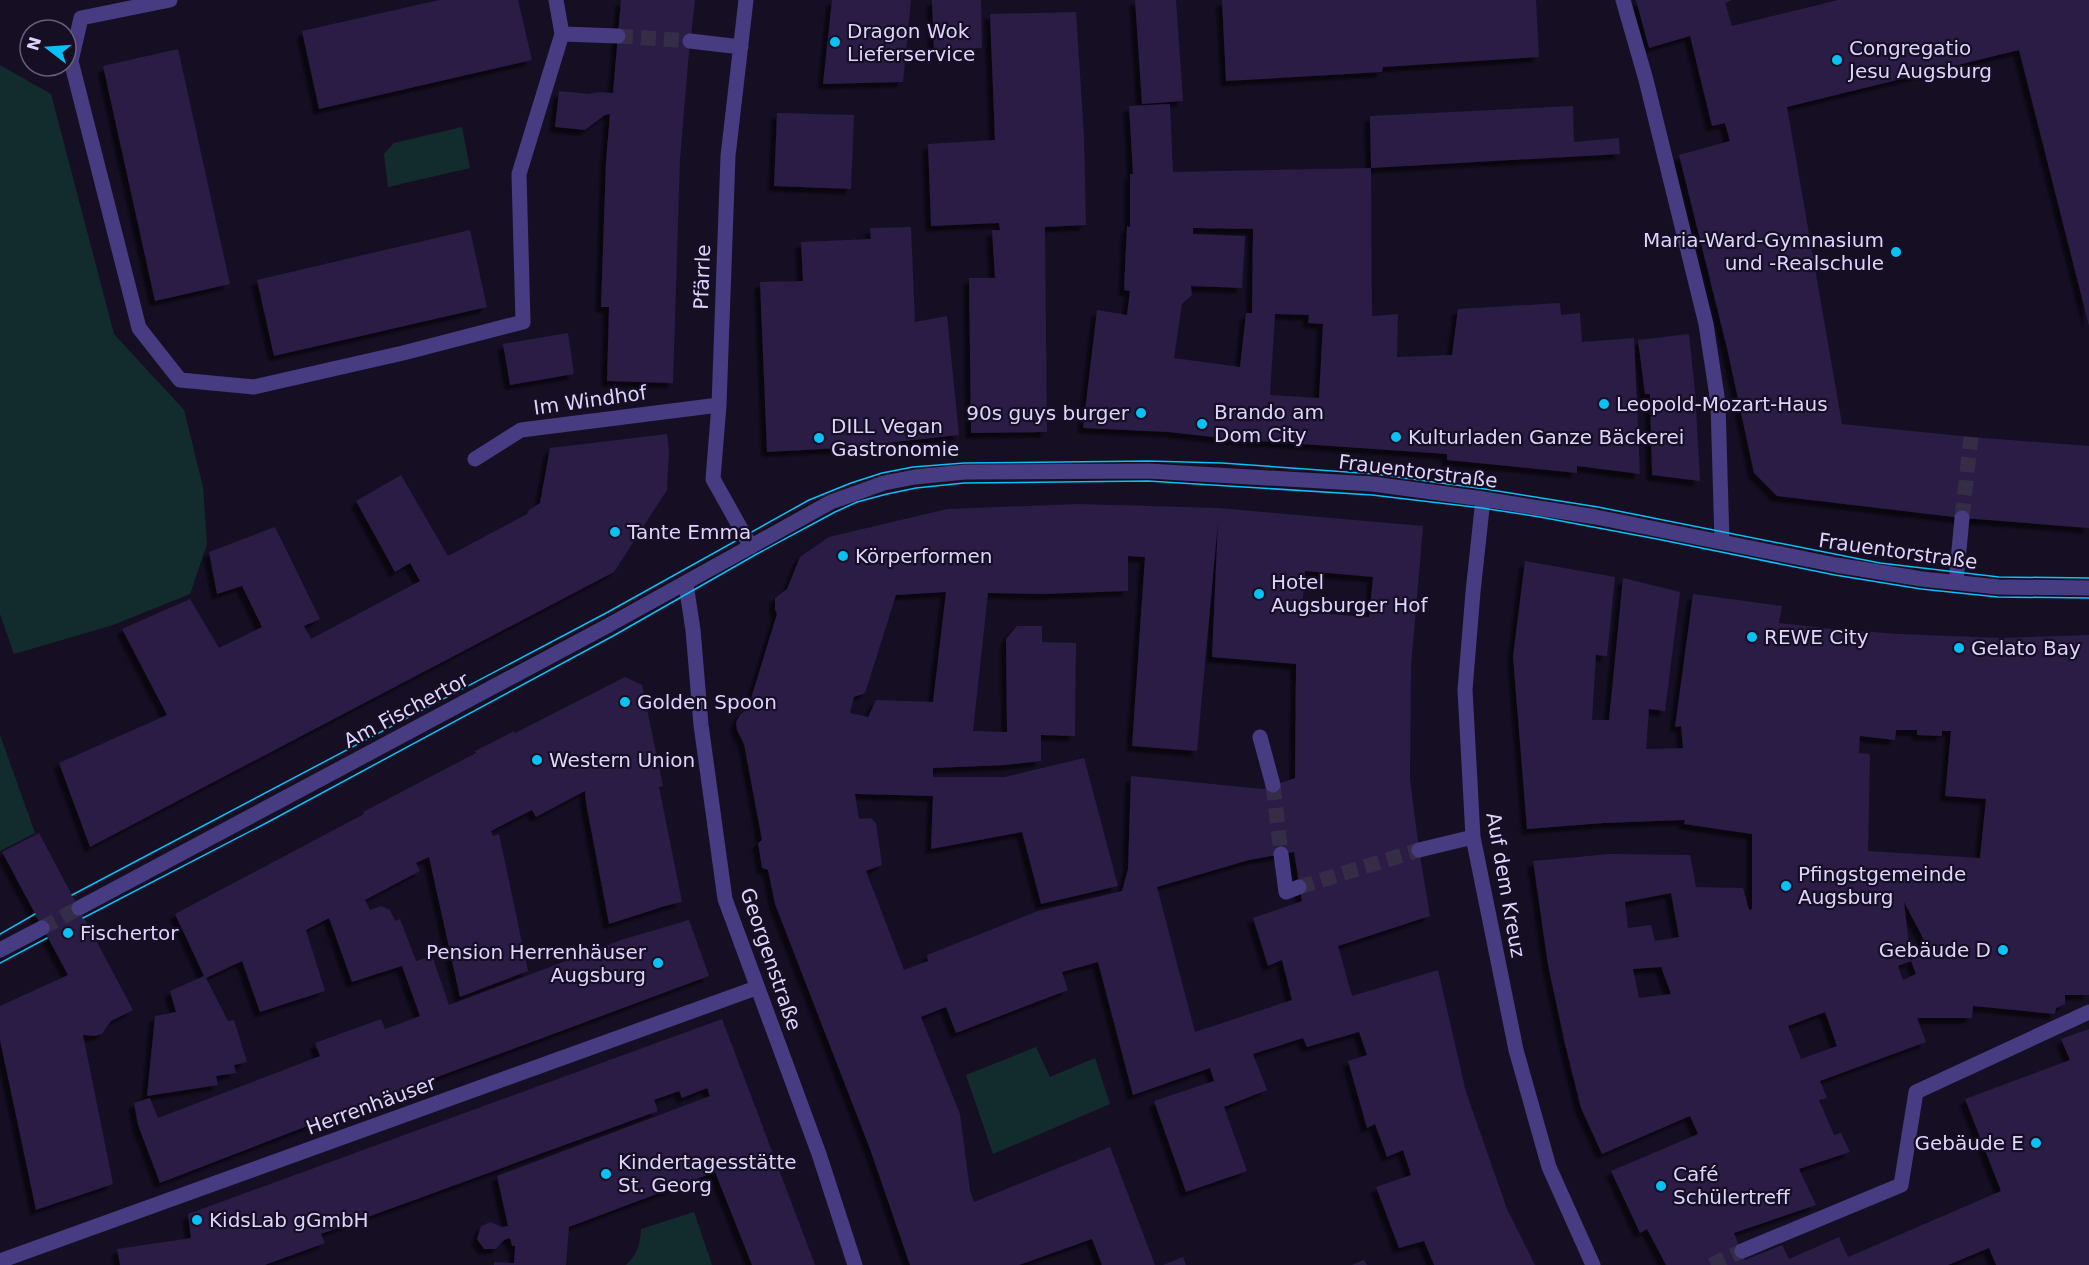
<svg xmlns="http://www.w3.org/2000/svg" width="2089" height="1265" font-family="'DejaVu Sans',sans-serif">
  <defs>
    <filter id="shadow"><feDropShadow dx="-5.5" dy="5.5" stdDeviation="1.5" flood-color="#0009"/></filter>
  </defs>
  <rect width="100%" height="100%" fill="#160f24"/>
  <path fill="#122c2e" d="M0 65 51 94 114 334 184 410 203 487 207 544 190 594 113 625 14 654 0 614Z
    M462 127 470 168 388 187 384 154 394 143Z
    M0 735 35 833 0 851Z
    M1036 1047 1050 1077 1095 1058 1110 1104 993 1154 966 1075Z
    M694 1212 712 1265H626C638 1254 640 1245 641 1229Z"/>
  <path fill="#291c45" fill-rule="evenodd" filter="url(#shadow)" d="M439 0H518L532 60 319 109 302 31Z
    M621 0H695L688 63 680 160 673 383 607 381 609 307H601L606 161 610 114 605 115 585 130 555 127 559 91 588 94 599 92 613 93Z
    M832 0H911L903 82 823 84Z
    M932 0H981L982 48 934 50Z
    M1135 0H1176L1183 101 1142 104Z
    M1222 0H1536L1539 57 1383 67 1382 72 1226 81Z
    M1636 0H1732L1725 3 1732 26 1838 0H2089V326L2019 50 1787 107 1842 424 1971 437 2089 446V528L1962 518 1777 496 1754 473 1727 348 1679 155 1730 141 1725 123 1712 126 1690 36 1649 48Z
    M1076 12 1084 137 1086 225 1045 227 1047 432 971 433 969 278H995L992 230H1000L999 223 931 226 928 144 995 140 990 14Z
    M178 49 230 284 155 301 103 66Z
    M1170 104 1173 172 1371 168 1372 316 1398 314 1397 357 1452 355 1458 309 1560 303 1561 315 1580 313 1582 342 1634 338 1640 474 1577 466V473L1447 460V454L1231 439 1168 432 1083 428 1097 310 1127 315 1130 291 1124 290 1127 226 1130 227V174H1133L1129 106ZM1193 228 1253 229 1252 313H1246L1240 367 1174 358 1182 304 1192 295 1191 286 1242 288 1245 236 1193 234ZM1275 314 1309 315 1308 323 1323 324 1319 398 1270 395Z
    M1573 106 1574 142 1619 138 1620 154 1371 168 1370 116Z
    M777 113 854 115 851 189 774 186Z
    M911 227 915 322 947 316 959 435 842 448 767 452 760 282 803 281 801 242 871 239 870 228Z
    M470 230 487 307 274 356 257 280Z
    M568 333 574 374 510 385 503 344Z
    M1689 334 1695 391 1700 481 1652 475 1650 394H1645L1638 340Z
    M667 434 669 450 667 490 614 572 90 847 59 763 167 715 122 629 190 599 219 648 262 627 242 586 217 594 209 552 275 527 320 619 304 626 311 639 420 581 410 563 395 572 356 501 401 475 448 556 527 514 529 510 540 503 550 448Z
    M1078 504 1218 508 1423 526 1411 667 1410 779 1419 850 1430 916 1338 946 1352 996 1438 970 1466 1092 1507 1209 1535 1265H1434L1424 1241 1399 1248 1376 1187 1411 1175 1403 1150 1387 1157 1375 1124 1367 1128 1348 1061 1367 1055 1359 1032 1307 1047 1303 1038 1253 1054 1267 1090 1224 1107 1247 1171 1186 1192 1154 1101 1214 1081 1210 1068 1133 1095 1098 962 1062 972 1068 990 956 1033 946 1007 921 1017 960 1114 970 1191 974 1202 1110 1147 1155 1265H1102L1092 1239 1019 1265H910L870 1149 775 904 768 870 762 868 758 843 762 840 744 744 737 730 736 722 740 715 748 708 777 614 775 610V598L787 589 800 557 829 537 947 509ZM1218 521 1212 657 1296 664 1295 778 1263 789 1131 776 1128 869 1122 891 1038 911 927 955 928 961 904 970 866 871 882 865 876 823 871 818 859 819 855 794 933 796 931 849 1022 832 1041 904 1118 886 1084 758 1005 777H933V768L1005 765 1041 761V735L1075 736 1076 643 1042 642V626H1017L1006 639 1007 732 973 731 988 593 1043 594 1128 591V556L1145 557 1132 746 1197 751ZM1305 571 1373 577 1369 617 1302 612ZM946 592 933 702 876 700 868 717 850 713 854 697 865 693 896 595ZM1294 852 1302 901 1253 918 1268 966 1282 960 1292 1000 1195 1032 1157 887 1249 860Z
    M1525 561 1615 577 1607 656 1596 655 1592 720H1609L1623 578 1680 592 1665 711 1649 709 1646 749 1683 748 1681 726 1675 727 1693 594 1782 606 1779 623 1832 629 1900 634 2002 638 2089 635V995H2065V1004L2056 1008 2055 1014 1973 1006 1972 1018H1917L1926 1042 1820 1081 1827 1098 1819 1100 1834 1135 1841 1133 1850 1152 1799 1169 1816 1205 1734 1233 1745 1260 1782 1245 1789 1259 1839 1237 1848 1257 2001 1191 1965 1099 2070 1060 2061 1039 2089 1029V1265H1996L1989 1248 1948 1265H1666L1647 1229 1640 1233 1611 1171 1698 1134 1690 1116 1602 1154 1581 1108 1565 1044 1548 965 1533 861 1610 854 1690 855 1696 887 1743 888 1749 910 1752 909V834L1684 824 1685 820 1604 823 1527 829 1513 657ZM1896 730H1917V735L1942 736V731H1951L1945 796 1986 799 1980 858 1868 851 1870 754 1859 753 1860 736 1895 740ZM1671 893 1679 937 1655 941 1651 925 1628 928 1625 902ZM1904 902 1924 940 1911 961ZM1911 961 1916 974 1903 980 1898 966ZM1661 967 1671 994 1639 998 1633 969ZM1825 1012 1837 1046 1801 1059 1788 1026Z
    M625 677 642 685 663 786 659 787 682 902 665 906 609 924 586 803 585 791 536 817 532 810 491 831 493 836 499 834 528 971 460 997 429 857 416 863 420 871 365 900 370 910 381 906 390 910 395 921 400 919 416 961 432 956 449 1005 624 939 689 920 709 976 341 1113 160 1183 138 1125 134 1103 150 1098 158 1118 320 1056 315 1043 381 1019 385 1029 420 1016 402 966 352 982 329 918 306 930 325 991 260 1012 242 961 206 978 228 1021 234 1020 247 1062 234 1065 236 1073 216 1076 218 1085 147 1096 155 1016 176 1012 170 991 204 976 175 914 364 814 363 812 476 753 475 751 495 741 514 731 515 733Z
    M39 833 133 1010 111 1021 102 1034 95 1036 83 1035 113 1184 36 1210 0 1040V1006L68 975 2 852Z
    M722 1019 815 1265H752L715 1172 569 1227 566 1265H494V1262L514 1263 515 1246H512L510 1238 504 1240 496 1249H484L477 1239 481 1226 491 1222 502 1227 508 1226 497 1176 710 1096 707 1088 682 1098 679 1091 654 1100 658 1111 321 1234 325 1243 265 1265H120L117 1249 191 1238 188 1214Z
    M1183 1257 1186 1265H1163Z
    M1364 1260 1367 1265H1352Z"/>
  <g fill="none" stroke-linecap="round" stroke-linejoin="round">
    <path stroke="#342d45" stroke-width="15" stroke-dasharray="15 8" stroke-linecap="butt" d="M618 36 690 41
      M1962 518 1971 437
      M1273 785 1281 854
      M1299 887 1419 850
      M42 928 79 908
      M1711 1265 1742 1251"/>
    <path stroke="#473c82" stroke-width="15" d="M170 0 81 18 71 61 139 328 180 380 254 387 403 353 523 322 519 174 562 34 556 0
      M746 0 728 156 719 405 713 479 751 547
      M1623 0 1646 80 1706 324 1718 403 1722 542
      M562 34 618 36
      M690 41 741 47
      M475 459 521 430 719 405
      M1483 499 1473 592 1465 690 1473 837 1516 1050 1549 1167 1593 1265
      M1956 582 1962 518
      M686 584 693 630 701 725 725 899 819 1154 855 1265
      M1260 737 1273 785
      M1419 850 1473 837
      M1281 854 1286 892 1299 887
      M79 908 609 625 831 502 884 483 915 477 965 472 1148 471 1373 484 1483 499 1596 517 1836 565 1922 579 1998 587 2089 588
      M0 950 42 928
      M1742 1251 1901 1185 1916 1092 2089 1012
      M0 1261 756 988"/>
    <path stroke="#07c1f7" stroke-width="1.5" d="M72 895 608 612 809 500 851 483 882 473 913 467 964 463 1149 461 1222 463 1375 474 1485 489 1598 507 1880 563 1999 577 2089 578
      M83 918 270 821 613 636 755 555 835 512 857 502 887 494 916 488 964 483 1148 481 1372 495 1482 508 1540 517 1657 539 1835 575 1921 589 1998 597 2089 598
      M0 934 35 914
      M0 963 47 938"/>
  </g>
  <g fill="#07c1f7" stroke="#160f24" stroke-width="2">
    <circle cx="835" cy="42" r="6"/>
    <circle cx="1837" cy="60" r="6"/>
    <circle cx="1896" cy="252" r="6"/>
    <circle cx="1604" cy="404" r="6"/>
    <circle cx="1141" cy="413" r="6"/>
    <circle cx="1202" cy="424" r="6"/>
    <circle cx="1396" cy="437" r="6"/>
    <circle cx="819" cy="438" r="6"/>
    <circle cx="615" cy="532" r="6"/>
    <circle cx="843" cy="556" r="6"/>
    <circle cx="1259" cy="594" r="6"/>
    <circle cx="1752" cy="637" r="6"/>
    <circle cx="1959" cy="648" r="6"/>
    <circle cx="625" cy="702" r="6"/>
    <circle cx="537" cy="760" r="6"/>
    <circle cx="1786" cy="886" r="6"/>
    <circle cx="68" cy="933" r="6"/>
    <circle cx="2003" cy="950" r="6"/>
    <circle cx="658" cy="963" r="6"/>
    <circle cx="2036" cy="1143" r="6"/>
    <circle cx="606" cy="1174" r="6"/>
    <circle cx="1661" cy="1186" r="6"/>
    <circle cx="197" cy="1220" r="6"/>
  </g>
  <g text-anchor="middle" stroke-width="4.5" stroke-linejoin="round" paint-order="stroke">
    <g font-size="20" fill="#ded4fe" stroke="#160f24" text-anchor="start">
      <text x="847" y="38">Dragon Wok<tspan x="847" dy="23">Lieferservice</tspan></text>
      <text x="1849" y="55">Congregatio<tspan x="1849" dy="23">Jesu Augsburg</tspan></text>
      <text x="1884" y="247" text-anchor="end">Maria-Ward-Gymnasium<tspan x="1884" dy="23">und -Realschule</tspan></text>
      <text x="1616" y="411">Leopold-Mozart-Haus</text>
      <text x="1214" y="419">Brando am<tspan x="1214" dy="23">Dom City</tspan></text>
      <text x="1129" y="420" text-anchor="end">90s guys burger</text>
      <text x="831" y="433">DILL Vegan<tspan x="831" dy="23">Gastronomie</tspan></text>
      <text x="1408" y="444">Kulturladen Ganze Bäckerei</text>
      <text x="627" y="539">Tante Emma</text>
      <text x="855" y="563">Körperformen</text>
      <text x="1271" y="589">Hotel<tspan x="1271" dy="23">Augsburger Hof</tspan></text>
      <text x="1764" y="644">REWE City</text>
      <text x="1971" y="655">Gelato Bay</text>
      <text x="637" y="709">Golden Spoon</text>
      <text x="549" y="767">Western Union</text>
      <text x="1798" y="881">Pfingstgemeinde<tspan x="1798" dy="23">Augsburg</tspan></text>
      <text x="80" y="940">Fischertor</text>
      <text x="1991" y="957" text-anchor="end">Gebäude D</text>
      <text x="646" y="959" text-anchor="end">Pension Herrenhäuser<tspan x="646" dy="23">Augsburg</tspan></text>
      <text x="2024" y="1150" text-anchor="end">Gebäude E</text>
      <text x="618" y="1169">Kindertagesstätte<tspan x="618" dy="23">St. Georg</tspan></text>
      <text x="1673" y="1181">Café<tspan x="1673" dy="23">Schülertreff</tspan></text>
      <text x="209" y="1227">KidsLab gGmbH</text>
    </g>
    <g font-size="20" fill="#ded4fe" stroke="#160f24">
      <text transform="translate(702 277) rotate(-88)" y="7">Pfärrle</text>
      <text transform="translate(590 400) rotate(-8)" y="7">Im Windhof</text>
      <text transform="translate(1418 471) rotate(7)" y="7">Frauentorstraße</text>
      <text transform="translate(1898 551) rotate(8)" y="7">Frauentorstraße</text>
      <text transform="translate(406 710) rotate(-28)" y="7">Am Fischertor</text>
      <text transform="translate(1506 885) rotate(80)" y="7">Auf dem Kreuz</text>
      <text transform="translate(771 959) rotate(71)" y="7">Georgenstraße</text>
      <text transform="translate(371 1105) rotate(-20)" y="7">Herrenhäuser</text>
    </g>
  </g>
  <g transform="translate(48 48) rotate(287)"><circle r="28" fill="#160f24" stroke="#665e7b" stroke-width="1.5"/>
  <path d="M0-4.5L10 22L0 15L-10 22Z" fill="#07c1f7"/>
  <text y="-9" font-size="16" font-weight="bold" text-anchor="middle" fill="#ded4fe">N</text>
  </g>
</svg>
